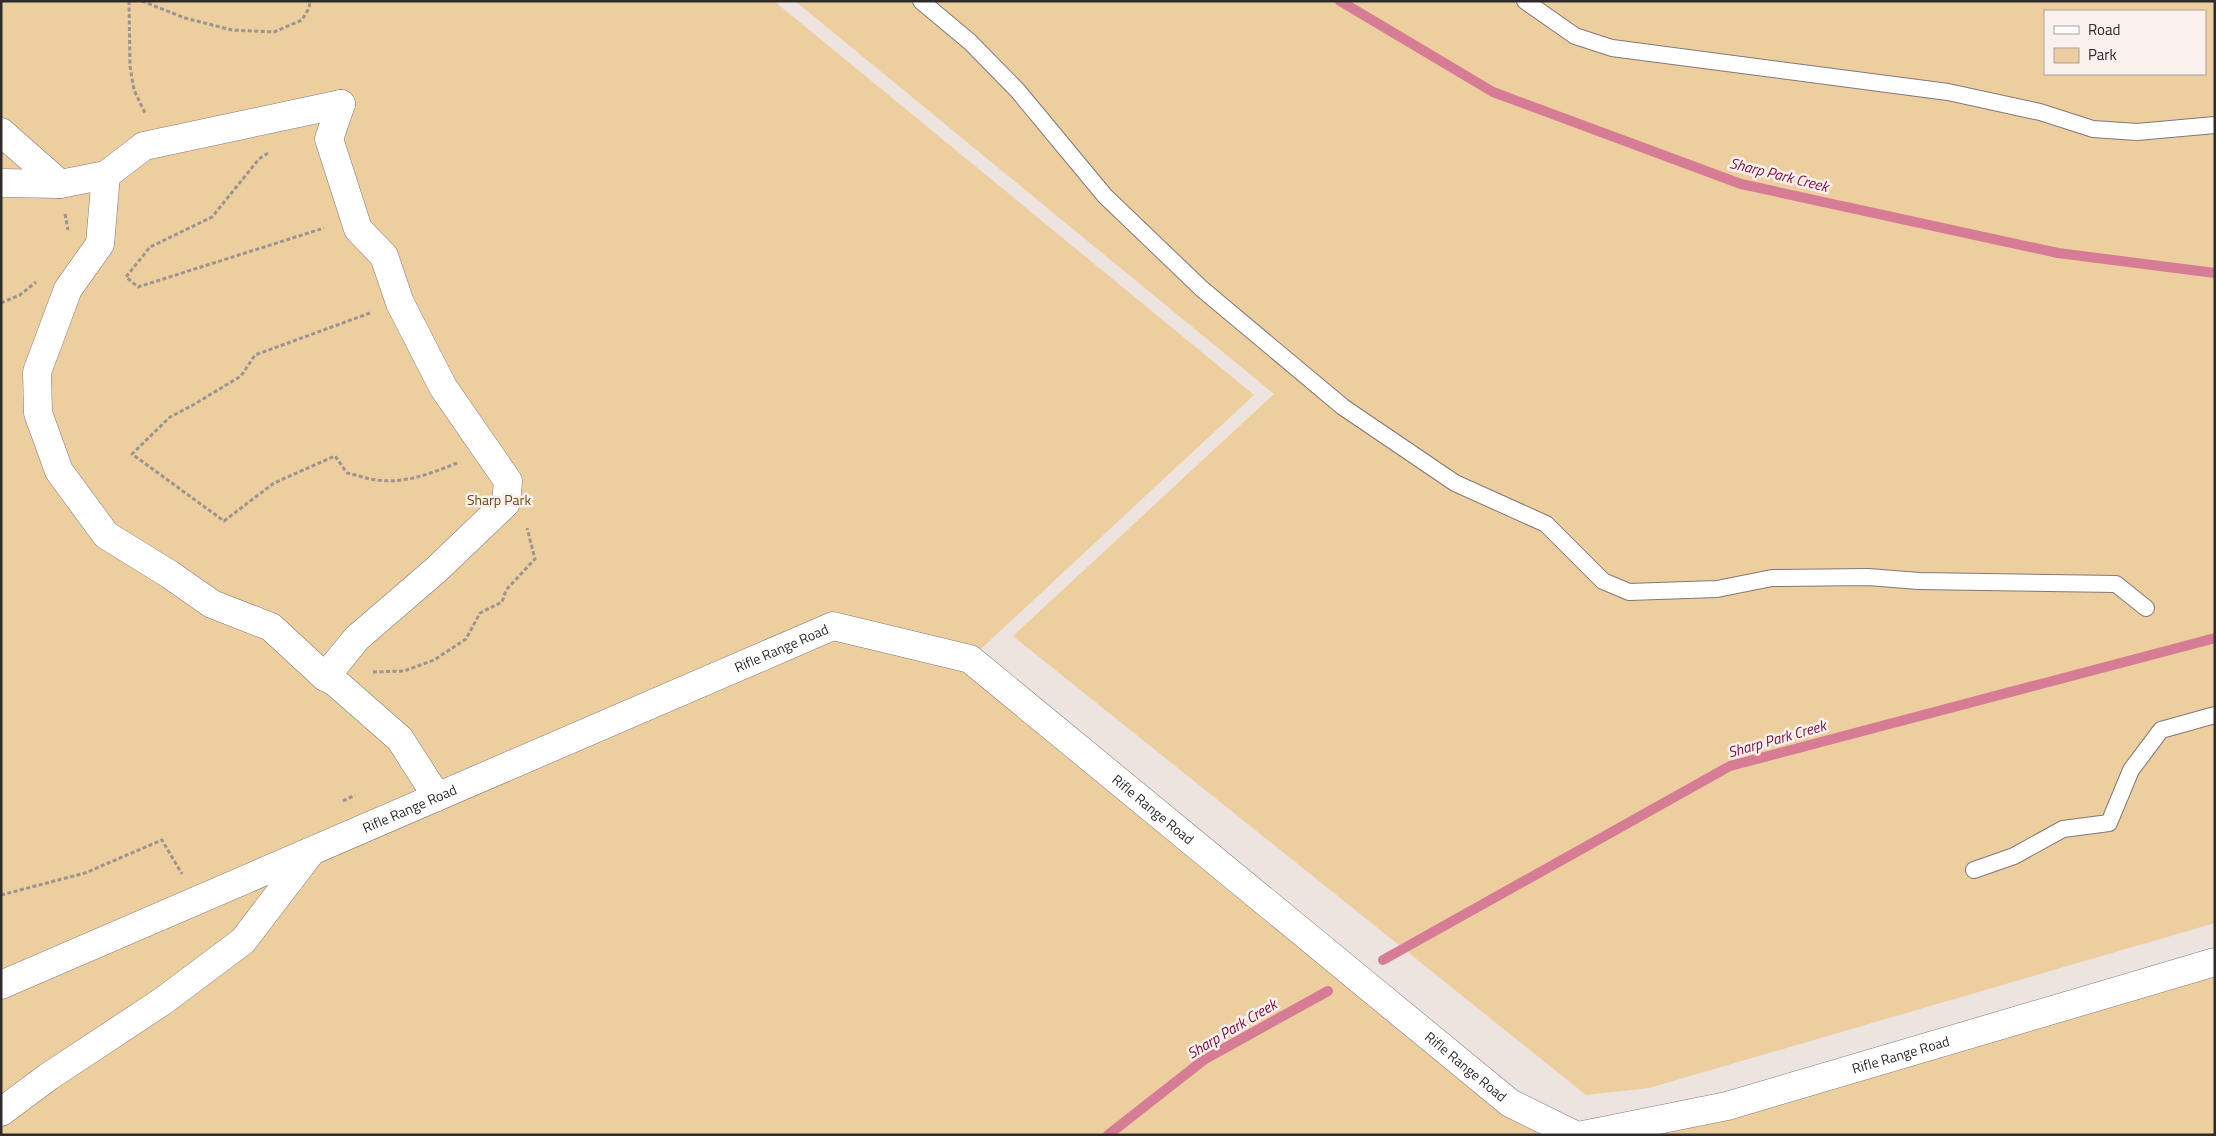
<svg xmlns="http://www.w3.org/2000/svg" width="2216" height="1136" font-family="'Titillium Web',sans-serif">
  <rect width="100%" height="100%" fill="#ede3df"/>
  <path fill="#edce9e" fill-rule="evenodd" d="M1 1H774L1254 395 970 659 1480 1077 1575 1135H1Z
    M795 1H2215V923L1649 1088 1586 1095 1013 636 1274 394ZM2045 11H2205V74H2045Z
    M2215 962V1135H1583Z"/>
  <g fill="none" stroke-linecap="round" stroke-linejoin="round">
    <path stroke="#d77c95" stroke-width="10" d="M1340 1 1493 92 1741 184 2058 253 2215 273
      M1383 960 1730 766 2215 638
      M1108 1135 1205 1059 1328 991"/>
    <defs>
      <path id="service" d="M921 1 970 42 1018 91 1105 196 1202 289 1343 407 1455 483 1546 524 1603 581 1629 592 1717 589 1772 578 1868 577 1919 581 2116 584 2146 608
        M1525 1 1575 36 1612 48 1948 92 2040 112 2093 129 2137 132 2215 125
        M1974 870 2014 856 2063 829 2109 823 2131 770 2161 730 2215 715"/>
      <g id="minor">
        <path d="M1 132 60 184 106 175 144 146 341 104"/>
        <path d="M106 175 100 244 68 289 37 372 38 413 59 471 106 535 169 574 212 604 271 627 325 677 335 682 400 739 437 797"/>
        <path d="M1 183 60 184"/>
        <path d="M325 677 357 638 436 570 506 503 508 481 443 387 400 303 384 256 358 229 329 139 341 104"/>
        <path id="s1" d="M1 985 833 626 970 659 1510 1103 1575 1135"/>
        <path d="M1 1112 48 1077 163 1001 243 941 311 852"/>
        <path id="s2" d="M1583 1135 1727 1106 2215 962"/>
      </g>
    </defs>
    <use href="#service" stroke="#827976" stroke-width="18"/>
    <use href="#minor" stroke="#827976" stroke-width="29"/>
    <path stroke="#9b9491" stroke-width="3" stroke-dasharray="4 2.5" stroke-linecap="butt" d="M129 1 130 66 134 90 145 113
      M142 1 185 18 232 30 274 32 302 20 309 8 310 1
      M268 153 259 159 212 217 150 247 126 277 138 287 324 228
      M65 214 68 230
      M1 303 20 295 36 282
      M370 313 255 355 241 376 193 405 170 417 132 454 224 521 274 483 335 456 347 473C357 475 367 479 377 480 405 484 432 473 457 463
      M373 672 404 671 434 660 466 639 480 613 502 602 506 590 535 559 527 528
      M343 801 355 795
      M1 895 85 873 162 840 182 874"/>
    <use href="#service" stroke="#fff" stroke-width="16"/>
    <use href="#minor" stroke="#fff" stroke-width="28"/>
  </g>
  <g text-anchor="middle" stroke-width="5" stroke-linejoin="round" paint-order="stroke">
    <g font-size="14" fill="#6d4c0a" stroke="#faf0ed">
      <text x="499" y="505">Sharp Park</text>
    </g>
    <g font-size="14" fill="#2f2b2a" stroke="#faf0ed">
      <text dy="5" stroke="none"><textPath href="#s1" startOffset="850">Rifle Range Road</textPath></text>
      <text dy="5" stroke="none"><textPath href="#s1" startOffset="445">Rifle Range Road</textPath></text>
      <text dy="5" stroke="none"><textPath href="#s1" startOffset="1284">Rifle Range Road</textPath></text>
      <text dy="5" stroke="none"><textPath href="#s2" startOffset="328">Rifle Range Road</textPath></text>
      <text dy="5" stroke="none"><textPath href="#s1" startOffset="1689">Rifle Range Road</textPath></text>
    </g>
    <g font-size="15" font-style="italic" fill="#811240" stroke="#faf0ed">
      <text transform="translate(1779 175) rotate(14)" y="5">Sharp Park Creek</text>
      <text transform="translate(1777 739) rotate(-16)" y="5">Sharp Park Creek</text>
      <text transform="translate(1232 1029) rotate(-31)" y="5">Sharp Park Creek</text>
    </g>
  </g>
  <rect width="2216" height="1136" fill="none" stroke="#2f2b2a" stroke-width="5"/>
  <rect x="2044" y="10" width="162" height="65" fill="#faf0ed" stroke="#a9a19f"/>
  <rect x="2054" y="26" width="25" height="8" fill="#ffffff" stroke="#a9a19f"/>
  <text x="2088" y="35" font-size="15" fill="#2f2b2a">Road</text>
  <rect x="2054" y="48" width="25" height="15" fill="#edce9e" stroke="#a9a19f"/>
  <text x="2088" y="60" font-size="15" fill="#2f2b2a">Park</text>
</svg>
